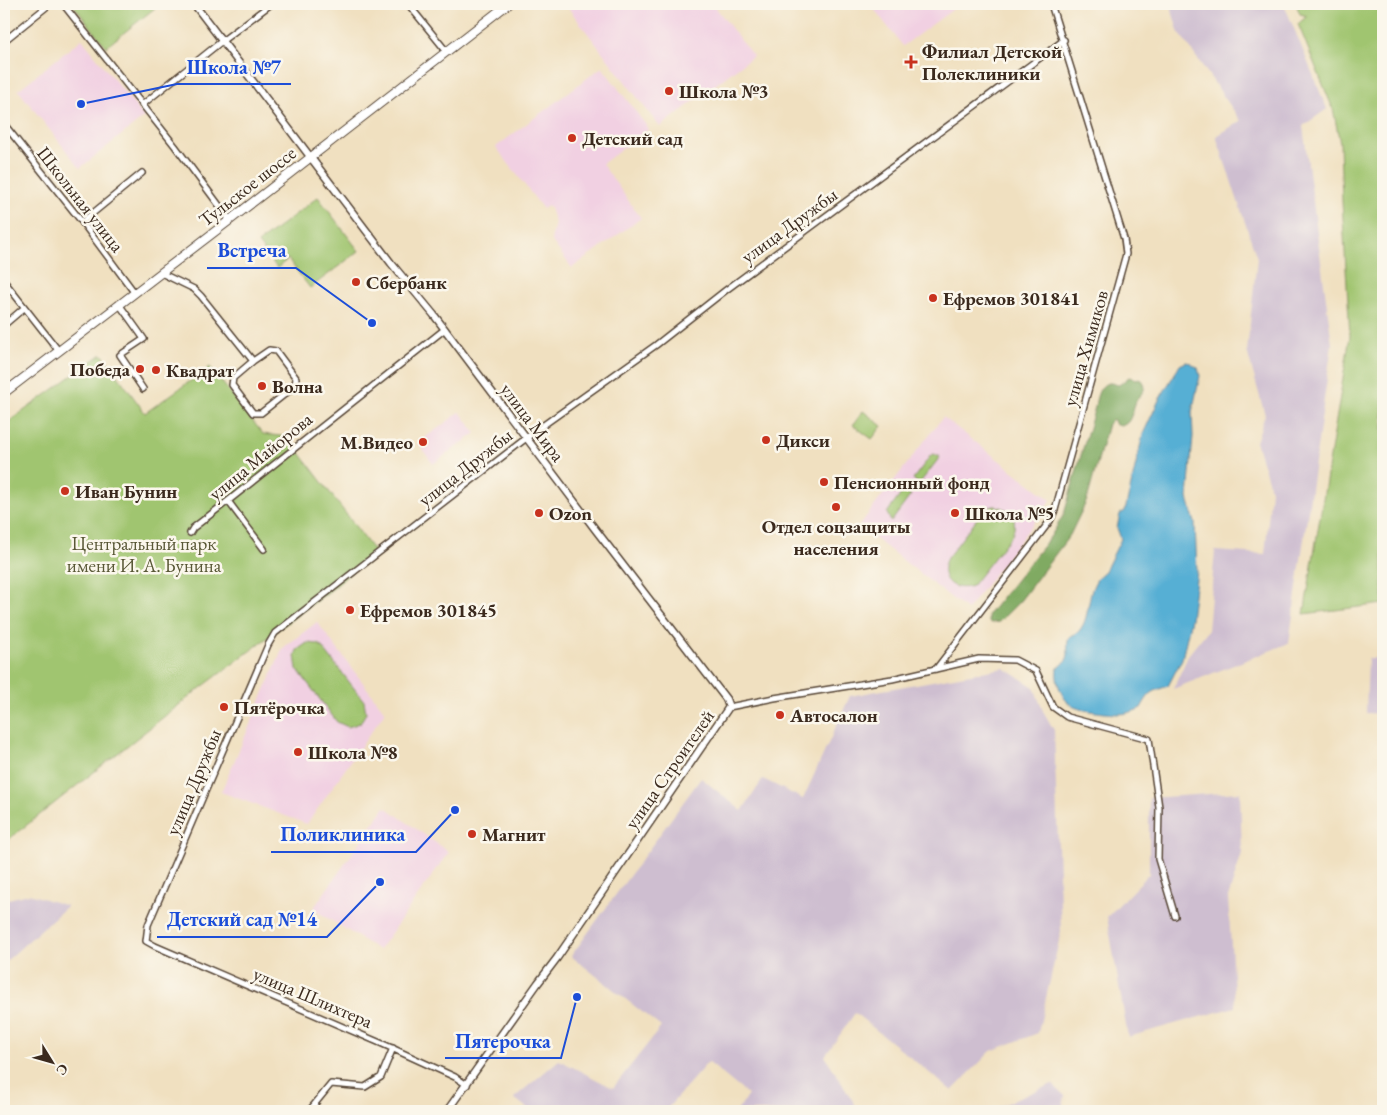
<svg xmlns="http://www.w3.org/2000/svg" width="1387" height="1115" font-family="'EB Garamond',serif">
  <rect width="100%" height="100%" fill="#fbf7ec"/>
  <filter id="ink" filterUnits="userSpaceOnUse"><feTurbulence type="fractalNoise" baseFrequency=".02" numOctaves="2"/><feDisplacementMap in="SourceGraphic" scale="10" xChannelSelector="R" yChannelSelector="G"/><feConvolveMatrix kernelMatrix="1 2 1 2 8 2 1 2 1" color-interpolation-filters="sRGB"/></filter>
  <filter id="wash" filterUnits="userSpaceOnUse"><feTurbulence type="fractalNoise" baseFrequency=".0096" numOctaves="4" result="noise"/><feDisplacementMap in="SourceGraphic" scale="20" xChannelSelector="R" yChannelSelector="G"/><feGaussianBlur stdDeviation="1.12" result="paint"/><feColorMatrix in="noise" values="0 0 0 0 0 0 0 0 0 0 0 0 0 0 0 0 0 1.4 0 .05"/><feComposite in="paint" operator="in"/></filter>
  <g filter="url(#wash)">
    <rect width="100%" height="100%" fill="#f0e0c0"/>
    <path fill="#f1d0e2" d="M567 4H713L753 56 660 127 566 5Z
      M870 4H960L903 46Z
      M82 39 144 117 80 168 18 90Z
      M602 67 649 129 602 164 641 218 572 268 551 240 555 223 549 205 543 209 496 147Z
      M460 412 476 433 433 464 418 443Z
      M943 417 1051 500 967 610 859 526Z
      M317 622 385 712 307 824 221 792 283 648Z
      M385 807 449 852 379 950 313 909Z"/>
    <path fill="#cebed0" d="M1170 4H1284L1327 109 1303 126 1332 344 1289 643 1173 689 1189 654 1208 630 1215 551 1265 554 1271 490 1256 442 1265 415 1247 351 1257 258 1216 136 1241 121 1178 31Z
      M1368 658H1383V714L1366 713Z
      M1004 668 1034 687 1043 711 1054 730 1061 932 1038 1033 991 1051 952 1091 855 1013 825 1056 859 1111H737L748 1095 708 1062 665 1111H531L514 1098 559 1060 613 1088 661 1027 571 956 701 778 742 811 763 779 803 799 850 696Z
      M1240 792 1242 853 1228 898 1235 1007 1128 1037 1107 917 1149 874V798Z
      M29 894 67 906 4 963V900Z
      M1052 1084 1065 1096 1061 1111H989Z"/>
    <path fill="#a0c56f" stroke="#6e7846" d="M78 4H160L106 47 74 6Z
      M1296 4H1383V604L1304 614 1350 336 1342 202 1340 143 1333 109 1298 24 1307 16 1300 14Z
      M318 197 359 251 310 288 288 259 277 268 258 243Z
      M102 354 145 413 210 367 263 434 288 437 374 551 335 587 198 690 4 843V425Z
      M863 411 882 426 872 439 853 425Z
      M934 454 940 457 919 484 913 479 931 455Z
      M904 490 911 495 891 522 887 513Z
      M994 506C1011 507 1019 519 1012 535L972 586C951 593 937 577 947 558L982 512 988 508Z
      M307 643 318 644 322 647 364 701 366 713 360 723 348 727 337 722 297 669 295 656 297 650Z"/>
    <path fill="#80aa62" stroke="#5e6a40" d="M1129 377 1142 380C1150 390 1138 394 1135 404 1131 414 1131 428 1116 425L1113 419 1108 424 1087 500 1070 535 1020 601 999 622 992 623 989 622 988 615 1051 536 1064 514 1095 407C1096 399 1099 383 1110 383 1113 383 1116 385 1119 385Z"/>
    <path fill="#57afd4" stroke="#496c79" d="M1186 362 1191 363 1198 368 1200 376 1192 412 1193 436 1188 498 1195 523 1197 571 1191 619 1182 659 1168 686C1151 692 1150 692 1141 708 1135 711 1126 714 1119 714 1110 714 1085 711 1077 708 1063 704 1055 682 1057 669 1075 656 1064 652 1069 637 1072 635 1077 634 1079 631 1093 615 1084 586 1105 571L1121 539 1117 528 1120 514 1125 511 1143 434 1159 400 1180 365Z"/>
  </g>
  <g filter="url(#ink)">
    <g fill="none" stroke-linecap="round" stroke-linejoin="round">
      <defs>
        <path id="minor" d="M63 4 175 146 230 220
          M408 4 447 52
          M4 41 50 4
          M142 105 222 41 271 4
          M4 124 82 222 134 292
          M82 222 142 173
          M161 273 194 289 201 296 253 361 269 350 276 351 296 378 295 386 261 413H253L232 385 233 378 253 361
          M4 281 58 350
          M119 304 144 339 120 355 143 389
          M4 325 24 308
          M228 501 264 549
          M190 533 193 528 228 501 445 329
          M936 669 1050 521 1055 510 1126 254 1124 239 1051 4
          M729 707 774 698 892 679 979 659 1015 660 1036 671 1053 707 1067 717 1149 739 1159 807 1158 859 1175 916
          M467 1085 455 1077 385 1045 155 946 146 941 148 925 268 645 275 633 538 429 656 345 726 290 1064 40
          M309 1111 331 1084 365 1087 381 1077 393 1048"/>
        <path id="tertiary" d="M194 4 391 263 434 315 595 529 726 699 729 707 557 958 538 983 447 1111"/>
        <path id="primary" d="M4 393 230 220 508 4"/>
      </defs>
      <use href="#minor" stroke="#564536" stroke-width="8"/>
      <use href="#tertiary" stroke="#564536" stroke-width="9"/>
      <use href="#primary" stroke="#564536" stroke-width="10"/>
      <use href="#minor" stroke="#fff" stroke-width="5"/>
      <use href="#tertiary" stroke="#fff" stroke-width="6"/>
      <use href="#primary" stroke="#fff" stroke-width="8"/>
    </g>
  </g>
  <g fill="#c8321e" stroke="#fbf7ec" stroke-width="2">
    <path d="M908.5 54.5h5v5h5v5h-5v5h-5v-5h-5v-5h5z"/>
    <circle cx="669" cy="91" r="5"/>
    <circle cx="572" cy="138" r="5"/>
    <circle cx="356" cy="282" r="5"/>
    <circle cx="933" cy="298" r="5"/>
    <circle cx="140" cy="369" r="5"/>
    <circle cx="156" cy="370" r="5"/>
    <circle cx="262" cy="386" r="5"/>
    <circle cx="766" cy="440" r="5"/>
    <circle cx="423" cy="442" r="5"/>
    <circle cx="824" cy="482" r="5"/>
    <circle cx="65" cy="491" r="5"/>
    <circle cx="836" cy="507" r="5"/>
    <circle cx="539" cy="513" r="5"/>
    <circle cx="955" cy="513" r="5"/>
    <circle cx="350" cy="610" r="5"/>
    <circle cx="224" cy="707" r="5"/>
    <circle cx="780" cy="715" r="5"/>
    <circle cx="298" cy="752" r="5"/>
    <circle cx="472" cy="834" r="5"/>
  </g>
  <g text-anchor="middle" stroke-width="5" stroke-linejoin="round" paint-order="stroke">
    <g font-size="19" font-weight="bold" fill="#3b2a1e" stroke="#fbf7ec" text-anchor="start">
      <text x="922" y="58">Филиал Детской<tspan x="922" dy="22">Полеклиники</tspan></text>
      <text x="679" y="98">Школа №3</text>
      <text x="582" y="145">Детский сад</text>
      <text x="366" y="289">Сбербанк</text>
      <text x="943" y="305">Ефремов 301841</text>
      <text x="130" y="376" text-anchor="end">Победа</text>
      <text x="166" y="377">Квадрат</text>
      <text x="272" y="393">Волна</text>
      <text x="776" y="447">Дикси</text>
      <text x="413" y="449" text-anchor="end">М.Видео</text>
      <text x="834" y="489">Пенсионный фонд</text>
      <text x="75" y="498">Иван Бунин</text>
      <text x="549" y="520">Ozon</text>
      <text x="965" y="520">Школа №5</text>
      <text x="836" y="533" text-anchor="middle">Отдел соцзащиты<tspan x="836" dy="22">населения</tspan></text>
      <text x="360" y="617">Ефремов 301845</text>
      <text x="234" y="714">Пятёрочка</text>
      <text x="790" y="722">Автосалон</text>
      <text x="308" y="759">Школа №8</text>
      <text x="482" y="841">Магнит</text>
    </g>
    <g font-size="19" fill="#3b2a1e" stroke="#fbf7ec">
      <text transform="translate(247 186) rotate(-38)" y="7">Тульское шоссе</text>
      <text transform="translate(81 199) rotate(52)" y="7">Школьная улица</text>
      <text transform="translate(789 225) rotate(-36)" y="7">улица Дружбы</text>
      <text transform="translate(1085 348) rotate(-74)" y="7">улица Химиков</text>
      <text transform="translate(533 422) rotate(53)" y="7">улица Мира</text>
      <text transform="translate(260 456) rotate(-39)" y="7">улица Майорова</text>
      <text transform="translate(465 467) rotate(-38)" y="7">улица Дружбы</text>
      <text transform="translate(669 769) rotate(-55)" y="7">улица Строителей</text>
      <text transform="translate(193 782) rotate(-67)" y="7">улица Дружбы</text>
      <text transform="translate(313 997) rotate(23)" y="7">улица Шлихтера</text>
    </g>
    <g font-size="19" fill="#595836" stroke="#fbf7ec">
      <text x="144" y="550">Центральный парк<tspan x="144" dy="22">имени И. А. Бунина</tspan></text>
    </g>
  </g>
  <path fill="none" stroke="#1d4ed8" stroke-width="2" d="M81 104L177 84H291M372 323L296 268H207M455 810L416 852H271M380 882L327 937H157M577 997L561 1058H445"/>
  <g fill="#1d4ed8" stroke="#fbf7ec" stroke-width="2">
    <circle cx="81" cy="104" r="5"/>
    <circle cx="372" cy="323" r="5"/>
    <circle cx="455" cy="810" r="5"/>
    <circle cx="380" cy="882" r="5"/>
    <circle cx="577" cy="997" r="5"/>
  </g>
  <g font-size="20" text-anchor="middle" font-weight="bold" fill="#1d4ed8" stroke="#fbf7ec" stroke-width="5" stroke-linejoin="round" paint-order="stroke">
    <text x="234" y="74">Школа №7</text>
    <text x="252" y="257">Встреча</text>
    <text x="343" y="841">Поликлиника</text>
    <text x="242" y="926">Детский сад №14</text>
    <text x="503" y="1048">Пятерочка</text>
  </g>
  <rect width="1387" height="1115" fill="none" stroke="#fbf7ec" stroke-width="20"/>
  <g transform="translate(52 1062) rotate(127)" stroke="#fbf7ec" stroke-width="4" paint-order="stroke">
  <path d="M0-4L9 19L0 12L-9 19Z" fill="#3b2a1e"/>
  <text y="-8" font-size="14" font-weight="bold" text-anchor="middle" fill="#3b2a1e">С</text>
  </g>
</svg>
